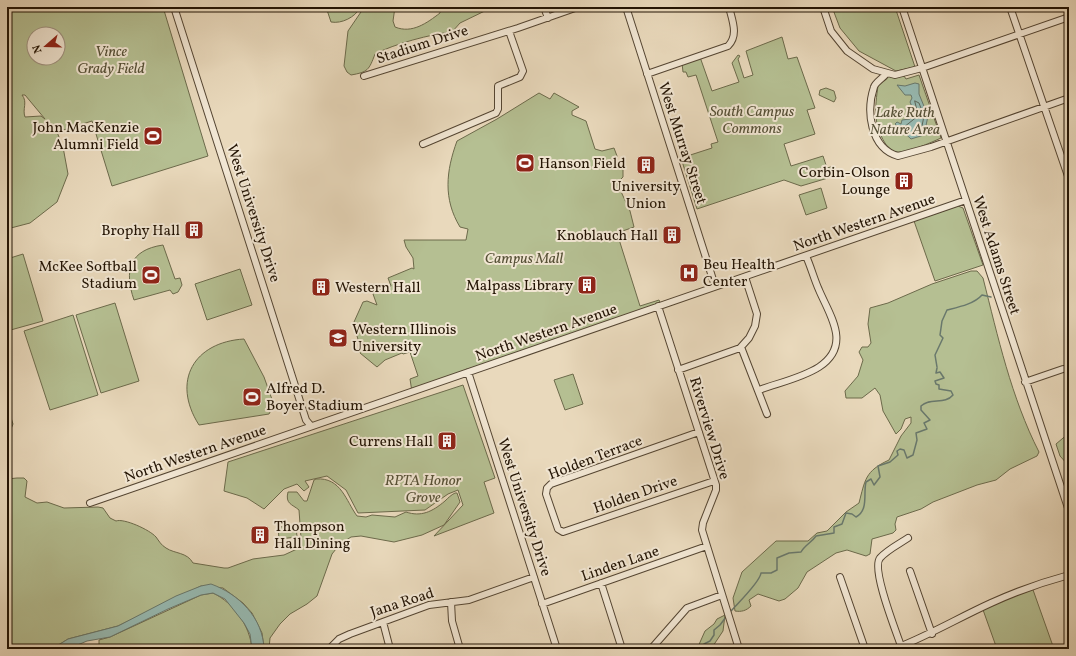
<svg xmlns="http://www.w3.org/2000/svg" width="1076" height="656" font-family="Vollkorn,serif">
  <rect width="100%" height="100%" fill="#e9d9bc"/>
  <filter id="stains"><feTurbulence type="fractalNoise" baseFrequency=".005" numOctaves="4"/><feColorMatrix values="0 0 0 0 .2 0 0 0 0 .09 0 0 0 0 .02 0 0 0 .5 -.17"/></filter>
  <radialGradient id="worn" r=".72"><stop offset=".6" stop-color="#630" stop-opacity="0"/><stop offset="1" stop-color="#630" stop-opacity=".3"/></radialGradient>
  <path fill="#b5bf92" stroke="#6c6a4b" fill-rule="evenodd" d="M7 7H163L208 156 112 186 92 121 57 132 63 147 68 174 57 202 30 223 7 229ZM34 34H58V58H34ZM22 95H25L45 119 41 116 25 117C22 109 28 102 22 95Z
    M326 7H395L393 21 395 27C412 34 427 23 440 13V7H451L452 9H456L459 7H493L460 23 452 32C431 34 394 44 375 54 369 70 368 72 351 75L347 72 344 66 348 31 363 9 360 8C355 17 342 24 331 22Z
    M832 7H895L915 67 896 71 859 51 840 28Z
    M782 37 788 59 797 57 815 108 807 110 815 134 784 144 791 166 823 156 827 168 834 166 836 170 831 172 828 178 801 186 784 180 697 209 681 158 712 148 711 144 718 142 696 75 688 77 686 72H683L682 63 700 57 712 91 739 82 732 63 738 55 740 56 738 59 744 78 753 75 746 51Z
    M919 75 941 138C932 142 906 154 897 152 892 152 887 146 885 143 873 124 875 107 878 86L888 76H904L906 79Z
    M826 88 834 91 836 98 834 102 819 95 820 90Z
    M539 93 550 99 554 93 579 107 572 111V115L586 121 595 149 602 151 614 148 617 156 614 165 620 164 623 167V177L617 183 630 211 634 227 617 233 640 306 659 300 661 305 412 392 410 379 418 376 410 352 403 354 402 353 385 360 377 367 360 353V346L354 326V322L363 302 367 301 377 305 373 294 375 293V291L391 286 388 278 412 268 414 269 413 258 406 247 404 240H466L468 229 460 227C443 199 446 171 457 141L497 119Z
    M821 188 827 208 806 215 799 195Z
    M958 206 963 208 983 265 935 281 914 221Z
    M163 245 175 279 180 278 182 285 178 292 173 294 170 290 134 300C124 271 129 250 163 245Z
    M23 254 43 321 7 331V259Z
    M240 269 252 305 207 320 195 284Z
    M971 271H977L983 278C998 337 1011 397 1039 452L1037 456 1010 469 996 480 977 485 933 502 921 509 897 517 895 524 896 530 893 533 872 539 870 554 866 556 847 550 836 553 807 572 798 588 785 599 779 601 758 594 749 600 751 606C746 611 741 612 735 611L733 598 742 572 776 541H808L817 533 827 531 846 512 859 503C865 480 865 471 889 460L901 436 911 423V417L905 419 901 429 896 434 883 411 880 395 875 388 862 398H846L845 391 858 376 863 360 859 352 862 347H868L871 343 868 324 870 308 888 303 932 284Z
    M115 303 139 381 101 393 76 315Z
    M73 315 98 395 50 410 24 331Z
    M244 339 264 377 274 405 269 414 199 425C171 381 194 342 244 339Z
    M573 374 583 404 565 410 554 380Z
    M463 385 495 478 484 482 494 513 434 536 463 505 458 490 448 494 425 510 358 513 346 490 327 476 305 481 309 487 304 491 297 484 284 489 264 509 247 498 224 491 228 462Z
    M7 405 13 424 11 429 7 430Z
    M1069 433V466L1060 456 1056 444Z
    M17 478H24L27 481 25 497 37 503 47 502 64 508 98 507 103 508 110 518 116 521C124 518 150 530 156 537 159 541 161 545 166 548 175 554 187 552 193 563L224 568H228L253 559 284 555 297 549 301 538 299 510C292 504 285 504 288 492H297L304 501H307L314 480 316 479C341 477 346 501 357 516L366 517 372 515 395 517 406 512C421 517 432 512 445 501 448 498 451 495 455 493H457L460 502 444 525 422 535 394 542 361 536 351 537 340 544 332 554 317 596 307 604 290 614 280 624 270 638 269 649H264L262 633 252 613 243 603 223 588 201 586 118 626 68 639 52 649H7V479Z
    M296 526 297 537 279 539 278 527Z
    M1032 587 1054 649H997L982 607Z
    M213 593C234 603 250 626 252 649H99V640L110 637 201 595Z
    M725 615 723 631 711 649H697L705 631 714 624 717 619Z"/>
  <path fill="#97bab2" stroke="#69786c" d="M915 83 919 84V94L928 116 924 135 911 139 895 124 897 122 901 124 902 120 910 119 915 114 910 102 912 98 911 95H905L897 85 905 86Z
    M211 584C239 594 263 618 264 649H252L250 634 244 623 225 599 213 593 201 595 168 609 110 637 87 641 68 649H52L68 639 118 626 176 596 201 586Z"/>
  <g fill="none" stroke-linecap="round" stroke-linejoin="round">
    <path stroke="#5d675b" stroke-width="1" d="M915 101 919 103 924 116 921 131 912 135 904 127 918 116Z"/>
    <path stroke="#69786c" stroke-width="1.5" d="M937 367 935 355 943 338 940 335 942 321 947 310C959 307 974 304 982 295L991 297
      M731 611C738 603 760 582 761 573H771L777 570V558L789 553 801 552C805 545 811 543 816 536L834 533V527L842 524 846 513 852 514 856 517C869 510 863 493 866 482L871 479 874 485 880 477 878 466 890 462 898 455 897 451 900 449 904 450 907 458 913 455 917 440 916 433 927 429 924 423 930 420 921 410V406C930 397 945 405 953 395L951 391 939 389V385L936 384 935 381 944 378 940 372 936 373 937 368
      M702 649 704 644 710 641 714 635V630L720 625 726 617"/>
    <defs>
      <path id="minor" d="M174 7 306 420 311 426
        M544 7 548 18
        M626 7 715 286
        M823 7 831 31 847 51 873 69 895 75 922 68 1069 17
        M902 7 1069 511
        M1010 7 1069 179
        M647 74 728 46C739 35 732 20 729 7
        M886 74C883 78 875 83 874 87 866 111 870 148 898 156L931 147 1069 98
        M364 76 518 28 578 7
        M423 144 496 113 498 109V86L520 77 523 71 509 31
        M658 306 716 485V490L703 523 702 530 739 649
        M741 347 767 414
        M678 370 740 348 749 338 755 326 757 314 745 277
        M468 372 557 649
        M1025 382 1063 369
        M759 390C778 383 802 378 819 367 852 345 830 316 819 290 814 279 811 267 806 256
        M699 432 551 484 547 488 546 494 558 529 563 532 714 481
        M90 503 966 200
        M910 571 932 634
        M840 577 865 649
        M601 583 622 649
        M451 602 452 621 460 649
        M542 604 707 546
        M383 622 390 649
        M901 646C896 631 871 569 880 558 887 550 899 544 908 538
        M329 649 339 639 350 634 429 605 469 600 534 577
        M651 649 687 608 722 595
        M894 649C928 636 958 618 991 603 1015 592 1043 582 1069 575"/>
    </defs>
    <use href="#minor" stroke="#544532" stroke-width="8"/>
    <use href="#minor" stroke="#f1e6d3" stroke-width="6"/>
  </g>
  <defs>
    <symbol id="stadium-square" viewBox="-11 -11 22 22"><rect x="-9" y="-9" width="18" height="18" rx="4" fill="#8f2418" stroke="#f1e6d3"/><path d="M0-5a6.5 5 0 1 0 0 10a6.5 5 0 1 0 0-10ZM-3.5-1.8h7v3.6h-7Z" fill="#fff"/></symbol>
    <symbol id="building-square" viewBox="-11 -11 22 22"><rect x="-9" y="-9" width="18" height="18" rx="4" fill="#8f2418" stroke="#f1e6d3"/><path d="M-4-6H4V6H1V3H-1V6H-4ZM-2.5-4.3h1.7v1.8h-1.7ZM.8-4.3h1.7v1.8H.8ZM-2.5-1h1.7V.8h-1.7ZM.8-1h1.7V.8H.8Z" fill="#fff"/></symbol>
    <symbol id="hospital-square" viewBox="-11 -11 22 22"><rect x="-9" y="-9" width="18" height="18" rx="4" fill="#8f2418" stroke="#f1e6d3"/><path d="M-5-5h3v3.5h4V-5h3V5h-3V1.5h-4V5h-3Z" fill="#fff"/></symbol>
    <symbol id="university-square" viewBox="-11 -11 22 22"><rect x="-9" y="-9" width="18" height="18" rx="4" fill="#8f2418" stroke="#f1e6d3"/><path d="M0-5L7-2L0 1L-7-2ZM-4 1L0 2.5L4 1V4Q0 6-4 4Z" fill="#fff"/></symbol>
  </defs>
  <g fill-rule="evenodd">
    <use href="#stadium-square" x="142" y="125" width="22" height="22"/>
    <use href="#stadium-square" x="514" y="152" width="22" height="22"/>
    <use href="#building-square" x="635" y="154" width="22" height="22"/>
    <use href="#building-square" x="893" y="170" width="22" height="22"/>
    <use href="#building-square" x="183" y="219" width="22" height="22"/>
    <use href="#building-square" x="661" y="224" width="22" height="22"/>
    <use href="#hospital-square" x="678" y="262" width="22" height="22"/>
    <use href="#stadium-square" x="140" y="264" width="22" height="22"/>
    <use href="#building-square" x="576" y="274" width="22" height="22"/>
    <use href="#building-square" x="310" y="276" width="22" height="22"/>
    <use href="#university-square" x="327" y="327" width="22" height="22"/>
    <use href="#stadium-square" x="241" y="386" width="22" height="22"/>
    <use href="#building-square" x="436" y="430" width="22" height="22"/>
    <use href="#building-square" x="249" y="524" width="22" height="22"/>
  </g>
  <g text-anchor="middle" stroke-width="4" stroke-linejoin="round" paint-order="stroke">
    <g font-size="15" fill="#231404" stroke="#f1e6d3">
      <text transform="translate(422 44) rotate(-18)" y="5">Stadium Drive</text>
      <text transform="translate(683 143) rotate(72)" y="5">West Murray Street</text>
      <text transform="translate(254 213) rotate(72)" y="5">West University Drive</text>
      <text transform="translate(864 222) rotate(-19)" y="5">North Western Avenue</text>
      <text transform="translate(997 255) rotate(72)" y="5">West Adams Street</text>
      <text transform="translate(546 332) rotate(-19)" y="5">North Western Avenue</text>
      <text transform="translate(710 428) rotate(73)" y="5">Riverview Drive</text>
      <text transform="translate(195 453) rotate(-19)" y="5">North Western Avenue</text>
      <text transform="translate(595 457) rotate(-21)" y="5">Holden Terrace</text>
      <text transform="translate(635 494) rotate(-19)" y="5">Holden Drive</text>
      <text transform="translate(525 507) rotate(72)" y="5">West University Drive</text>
      <text transform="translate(620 563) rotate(-19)" y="5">Linden Lane</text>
      <text transform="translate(402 602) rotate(-18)" y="5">Jana Road</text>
    </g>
    <g font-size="15" font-style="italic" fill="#565036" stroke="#f1e6d3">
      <text x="111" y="56">Vince<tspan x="111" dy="17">Grady Field</tspan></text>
      <text x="752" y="116">South Campus<tspan x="752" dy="17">Commons</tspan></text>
      <text x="905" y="117">Lake Ruth<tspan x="905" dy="17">Nature Area</tspan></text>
      <text x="524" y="263">Campus Mall</text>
      <text x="423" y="485">RPTA Honor<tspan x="423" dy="17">Grove</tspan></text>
    </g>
    <g font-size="15" fill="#231404" stroke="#f1e6d3" text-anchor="end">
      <text x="139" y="132">John MacKenzie<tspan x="139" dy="17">Alumni Field</tspan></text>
      <text x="539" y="168" text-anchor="start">Hanson Field</text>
      <text x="890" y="177">Corbin-Olson<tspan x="890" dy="17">Lounge</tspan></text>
      <text x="646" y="191" text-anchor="middle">University<tspan x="646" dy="17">Union</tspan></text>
      <text x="180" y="235">Brophy Hall</text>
      <text x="658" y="240">Knoblauch Hall</text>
      <text x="703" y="269" text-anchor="start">Beu Health<tspan x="703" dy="17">Center</tspan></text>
      <text x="137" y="271">McKee Softball<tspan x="137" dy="17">Stadium</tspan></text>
      <text x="573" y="290">Malpass Library</text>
      <text x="335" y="292" text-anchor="start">Western Hall</text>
      <text x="352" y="334" text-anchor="start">Western Illinois<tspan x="352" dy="17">University</tspan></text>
      <text x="266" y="393" text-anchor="start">Alfred D.<tspan x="266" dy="17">Boyer Stadium</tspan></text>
      <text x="433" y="446">Currens Hall</text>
      <text x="274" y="531" text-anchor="start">Thompson<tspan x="274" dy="17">Hall Dining</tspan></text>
    </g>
  </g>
  <rect width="1076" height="656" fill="none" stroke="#e9d9bc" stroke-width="24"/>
  <rect x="8" y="8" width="1060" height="640" fill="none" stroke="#231404" stroke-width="2"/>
  <rect x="12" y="12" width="1052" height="632" fill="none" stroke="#231404"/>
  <g transform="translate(46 46) rotate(250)"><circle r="19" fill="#f1e6d3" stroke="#9f9280"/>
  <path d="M0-3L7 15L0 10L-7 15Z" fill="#8f2418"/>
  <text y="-6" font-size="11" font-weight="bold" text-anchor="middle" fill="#231404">N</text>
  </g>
  <rect width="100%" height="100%" filter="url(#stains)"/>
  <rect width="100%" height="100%" fill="url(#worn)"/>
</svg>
